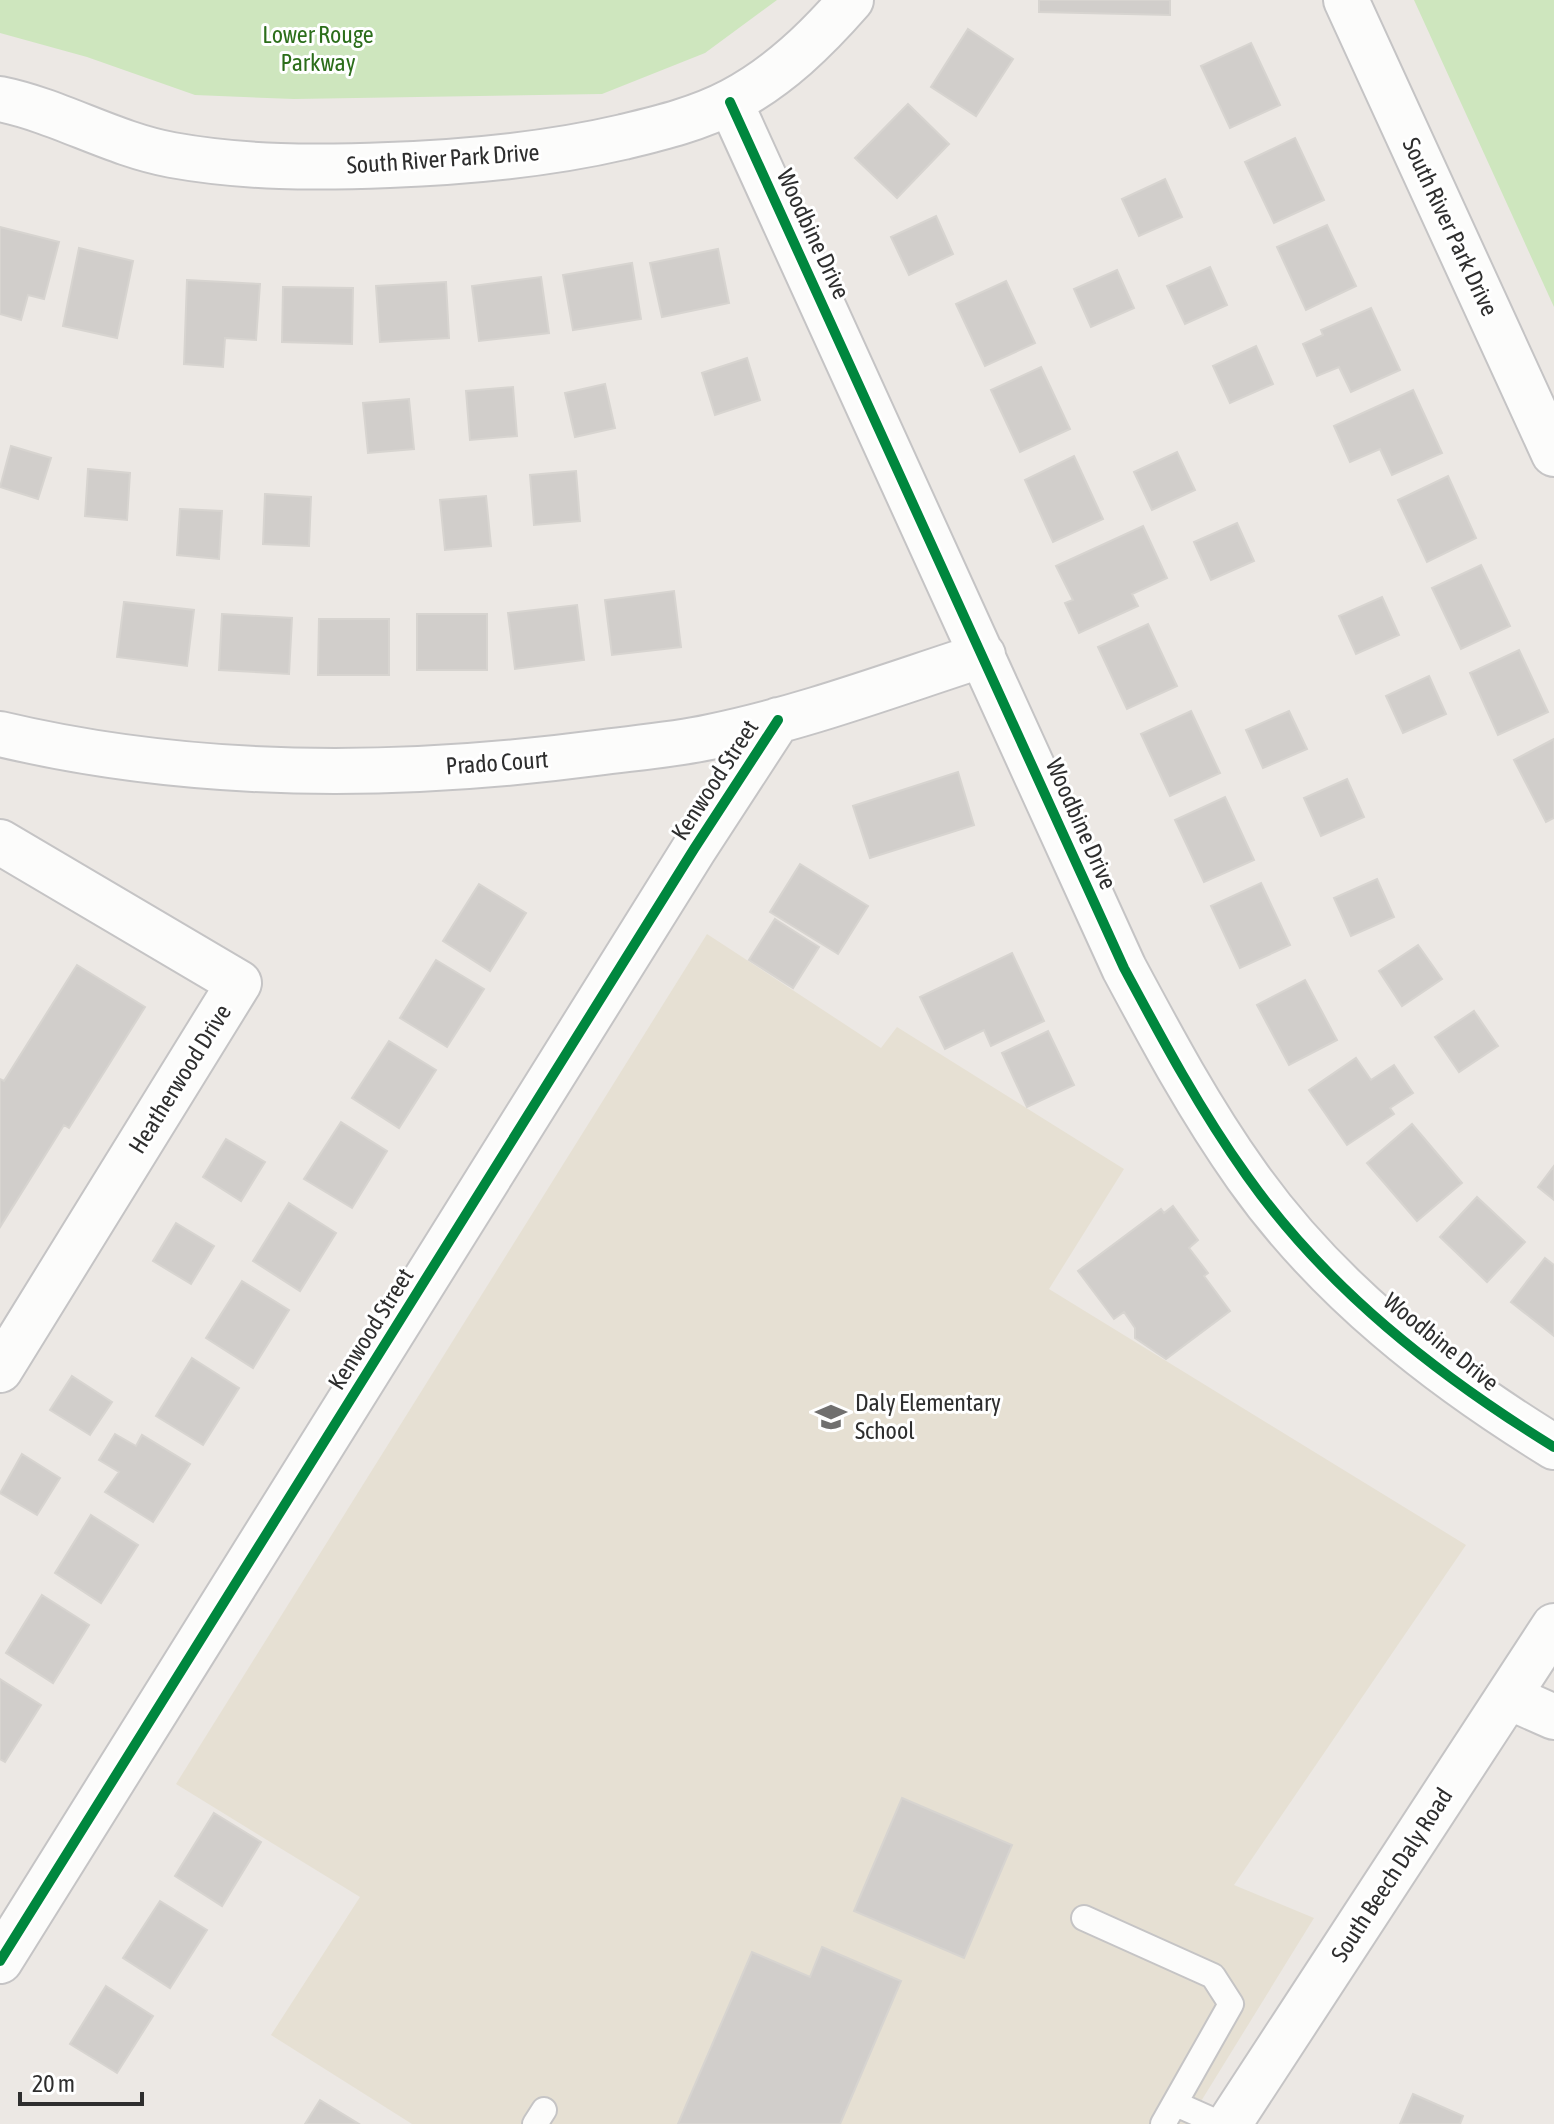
<svg xmlns="http://www.w3.org/2000/svg" width="1554" height="2124" font-family="'Asap Condensed',sans-serif">
  <rect width="100%" height="100%" fill="#ece8e4"/>
  <path fill="#e6e0d3" d="M707 934 881 1048 897 1027 1124 1169 1049 1289 1466 1545 1234 1885 1314 1918 1187 2124H412L271 2035 360 1897 176 1784Z"/>
  <path fill="#cee6be" d="M0 0H777L705 53 602 94 294 99 195 95 87 57 0 33Z
    M1414 0H1554V307Z"/>
  <path fill="#d1cecb" stroke="#d7d4d0" stroke-width="2" d="M1039 0H1170V15L1039 12Z
    M968 29 1013 59 976 116 931 87Z
    M1251 43 1280 105 1230 128 1201 66Z
    M908 104 949 144 897 198 855 158Z
    M1295 138 1324 200 1274 223 1245 162Z
    M1165 179 1182 217 1139 236 1122 199Z
    M936 216 953 254 909 275 891 237Z
    M1327 225 1356 286 1306 310 1277 247Z
    M0 227 59 242 44 299 28 295 21 320 0 314Z
    M79 248 133 261 117 338 63 326Z
    M718 249 729 303 662 317 650 263Z
    M632 263 641 319 573 330 563 275Z
    M1210 267 1227 305 1185 324 1167 286Z
    M1117 270 1134 308 1091 327 1074 289Z
    M541 277 549 333 479 341 472 286Z
    M187 280 260 284 256 340 225 338 223 367 184 364Z
    M1006 281 1035 343 985 366 956 304Z
    M446 282 449 338 380 342 376 286Z
    M283 287 353 288 352 344 282 342Z
    M1371 308 1400 370 1351 392 1339 367 1317 376 1303 344 1323 335 1321 330Z
    M1256 346 1273 384 1230 403 1213 366Z
    M747 358 760 400 715 415 702 373Z
    M1041 367 1070 429 1020 452 991 390Z
    M605 384 615 428 575 437 565 393Z
    M513 387 517 436 470 440 466 391Z
    M1413 390 1442 453 1392 475 1380 449 1350 462 1334 426Z
    M409 399 414 449 368 453 363 403Z
    M11 446 51 458 38 499 0 487Z
    M1177 452 1195 490 1152 510 1134 472Z
    M1074 456 1103 519 1053 542 1025 480Z
    M88 469 130 473 127 520 85 516Z
    M576 471 580 521 534 525 530 475Z
    M1448 476 1476 538 1427 562 1398 500Z
    M265 494 311 497 309 546 263 544Z
    M486 496 491 546 445 550 440 500Z
    M180 509 222 511 219 559 177 555Z
    M1237 523 1254 561 1211 580 1194 542Z
    M1143 526 1167 578 1132 594 1138 606 1079 633 1065 603 1073 600 1056 566Z
    M1481 565 1510 626 1461 649 1432 588Z
    M674 591 681 647 612 655 605 600Z
    M1382 597 1399 635 1356 654 1339 616Z
    M124 602 194 610 187 666 117 657Z
    M577 605 584 660 515 669 508 613Z
    M222 614 292 618 289 674 219 670Z
    M417 614H487V670H417Z
    M319 619H389V675H318Z
    M1148 624 1177 686 1127 709 1098 647Z
    M1519 650 1548 712 1498 735 1470 673Z
    M1429 676 1446 714 1403 733 1386 696Z
    M1191 711 1220 773 1170 796 1141 734Z
    M1289 711 1307 749 1263 768 1246 730Z
    M1554 739V818L1546 822 1514 760Z
    M958 772 974 825 870 858 853 806Z
    M1347 779 1364 817 1321 836 1304 798Z
    M1225 797 1254 860 1204 882 1175 820Z
    M800 864 868 906 838 954 770 912Z
    M1377 879 1394 917 1351 936 1334 898Z
    M1261 883 1290 945 1240 968 1211 906Z
    M479 884 526 913 490 971 443 941Z
    M775 919 819 947 793 988 749 960Z
    M1418 945 1442 979 1402 1006 1379 971Z
    M1012 953 1044 1021 991 1046 984 1030 945 1049 920 997Z
    M436 960 484 989 447 1047 400 1018Z
    M77 965 145 1007 69 1128 64 1125 0 1227V1079L4 1081Z
    M1305 980 1337 1040 1289 1065 1257 1005Z
    M1474 1011 1498 1046 1459 1072 1435 1037Z
    M1048 1031 1074 1085 1027 1107 1002 1053Z
    M389 1041 436 1070 399 1128 352 1098Z
    M1356 1058 1371 1080 1394 1065 1413 1093 1390 1108 1394 1114 1347 1145 1309 1090Z
    M341 1122 387 1151 352 1208 304 1179Z
    M1412 1124 1462 1183 1417 1221 1367 1163Z
    M226 1139 265 1162 241 1201 203 1177Z
    M1554 1166V1200L1538 1187Z
    M1477 1197 1525 1242 1487 1282 1440 1237Z
    M289 1203 336 1233 300 1291 253 1261Z
    M1173 1206 1198 1240 1189 1248 1208 1273 1204 1276 1230 1311 1166 1359 1135 1338V1328L1124 1312 1114 1319 1078 1271 1161 1209 1164 1213Z
    M176 1223 214 1246 191 1284 153 1261Z
    M1545 1258 1554 1265V1336L1511 1302Z
    M242 1281 289 1310 253 1368 206 1338Z
    M192 1358 239 1388 203 1445 156 1416Z
    M72 1376 112 1402 90 1435 50 1410Z
    M115 1434 136 1446 142 1435 190 1464 153 1522 105 1492 119 1472 99 1460Z
    M22 1454 60 1478 37 1515 0 1493Z
    M91 1515 138 1545 101 1603 55 1573Z
    M42 1595 89 1625 53 1683 6 1653Z
    M0 1679 41 1705 5 1762 0 1759Z
    M902 1798 1012 1845 964 1958 854 1911Z
    M214 1813 261 1842 222 1906 175 1876Z
    M160 1901 207 1930 170 1988 123 1958Z
    M822 1947 901 1981 840 2124H678L752 1952 810 1977Z
    M106 1986 153 2016 117 2073 70 2044Z
    M1413 2094 1463 2116 1460 2124H1400Z
    M320 2100 359 2124H305Z"/>
  <g fill="none" stroke-linecap="round" stroke-linejoin="round">
    <defs>
      <path id="service" d="M1084 1918 1213 1976 1231 2004 1163 2124
        M1176 2104 1221 2124
        M535 2124 544 2110"/>
      <path id="minor" d="M1346 0 1554 454
        M0 99C59 111 112 144 172 155 244 168 316 168 389 165 468 162 546 155 623 137 660 128 698 119 732 101 779 76 816 40 851 0
        M730 102 1124 968C1162 1039 1200 1110 1247 1176 1327 1289 1437 1375 1554 1447
        M0 734C194 780 399 779 596 753 634 748 673 745 710 737 803 718 893 684 983 655
        M0 842 239 983 0 1370
        M1509 1697 1554 1717
        M0 1961 694 849 778 720
        M1229 2124 1554 1626"/>
    </defs>
    <use href="#service" stroke="#c5c4c5" stroke-width="28"/>
    <use href="#minor" stroke="#c5c4c5" stroke-width="48"/>
    <use href="#service" stroke="#fcfcfb" stroke-width="24"/>
    <use href="#minor" stroke="#fcfcfb" stroke-width="44"/>
    <defs>
      <path id="cycleway" d="M730 102 1124 968C1162 1039 1200 1110 1247 1176 1327 1289 1437 1375 1554 1447
        M0 1961 694 849 778 720"/>
    </defs>
    <use href="#cycleway" stroke="#fff" stroke-width="15"/>
    <use href="#cycleway" stroke="#00873e" stroke-width="10"/>
  </g>
  <defs>
    <symbol id="school-bare" viewBox="-9 -9 18 18"><path d="M0-5L7-2L0 1L-7-2ZM-4 1L0 2.5L4 1V4Q0 6-4 4Z" fill="#706f6e" stroke="#fff" stroke-width="2.5" paint-order="stroke"/></symbol>
  </defs>
  <g fill-rule="evenodd">
    <use href="#school-bare" x="809" y="1395" width="44" height="44"/>
  </g>
  <g text-anchor="middle" stroke-width="6" stroke-linejoin="round" paint-order="stroke">
    <g font-size="24" fill="#2c6e1b" stroke="#fff">
      <text x="318" y="43">Lower Rouge<tspan x="318" dy="28">Parkway</tspan></text>
    </g>
    <g font-size="24" fill="#2e2e2e" stroke="#fff">
      <text transform="translate(443 159) rotate(-4)" y="8">South River Park Drive</text>
      <text transform="translate(1450 227) rotate(65)" y="8">South River Park Drive</text>
      <text transform="translate(813 234) rotate(65)" y="8">Woodbine Drive</text>
      <text transform="translate(497 763) rotate(-4)" y="8">Prado Court</text>
      <text transform="translate(715 780) rotate(-57)" y="8">Kenwood Street</text>
      <text transform="translate(1081 824) rotate(66)" y="8">Woodbine Drive</text>
      <text transform="translate(180 1079) rotate(-58)" y="8">Heatherwood Drive</text>
      <text transform="translate(371 1329) rotate(-58)" y="8">Kenwood Street</text>
      <text transform="translate(1441 1342) rotate(39)" y="8">Woodbine Drive</text>
      <text transform="translate(1392 1875) rotate(-57)" y="8">South Beech Daly Road</text>
    </g>
    <g font-size="24" fill="#2e2e2e" stroke="#fff" text-anchor="start">
      <text x="855" y="1411">Daly Elementary<tspan x="855" dy="28">School</tspan></text>
    </g>
  </g>
  <path d="M20 2092v12h122v-12" fill="none" stroke="#2e2e2e" stroke-width="4"/>
  <text x="32" y="2092" font-size="24" fill="#2e2e2e" stroke="#ffffff" stroke-width="6" paint-order="stroke">20 m</text>
</svg>
